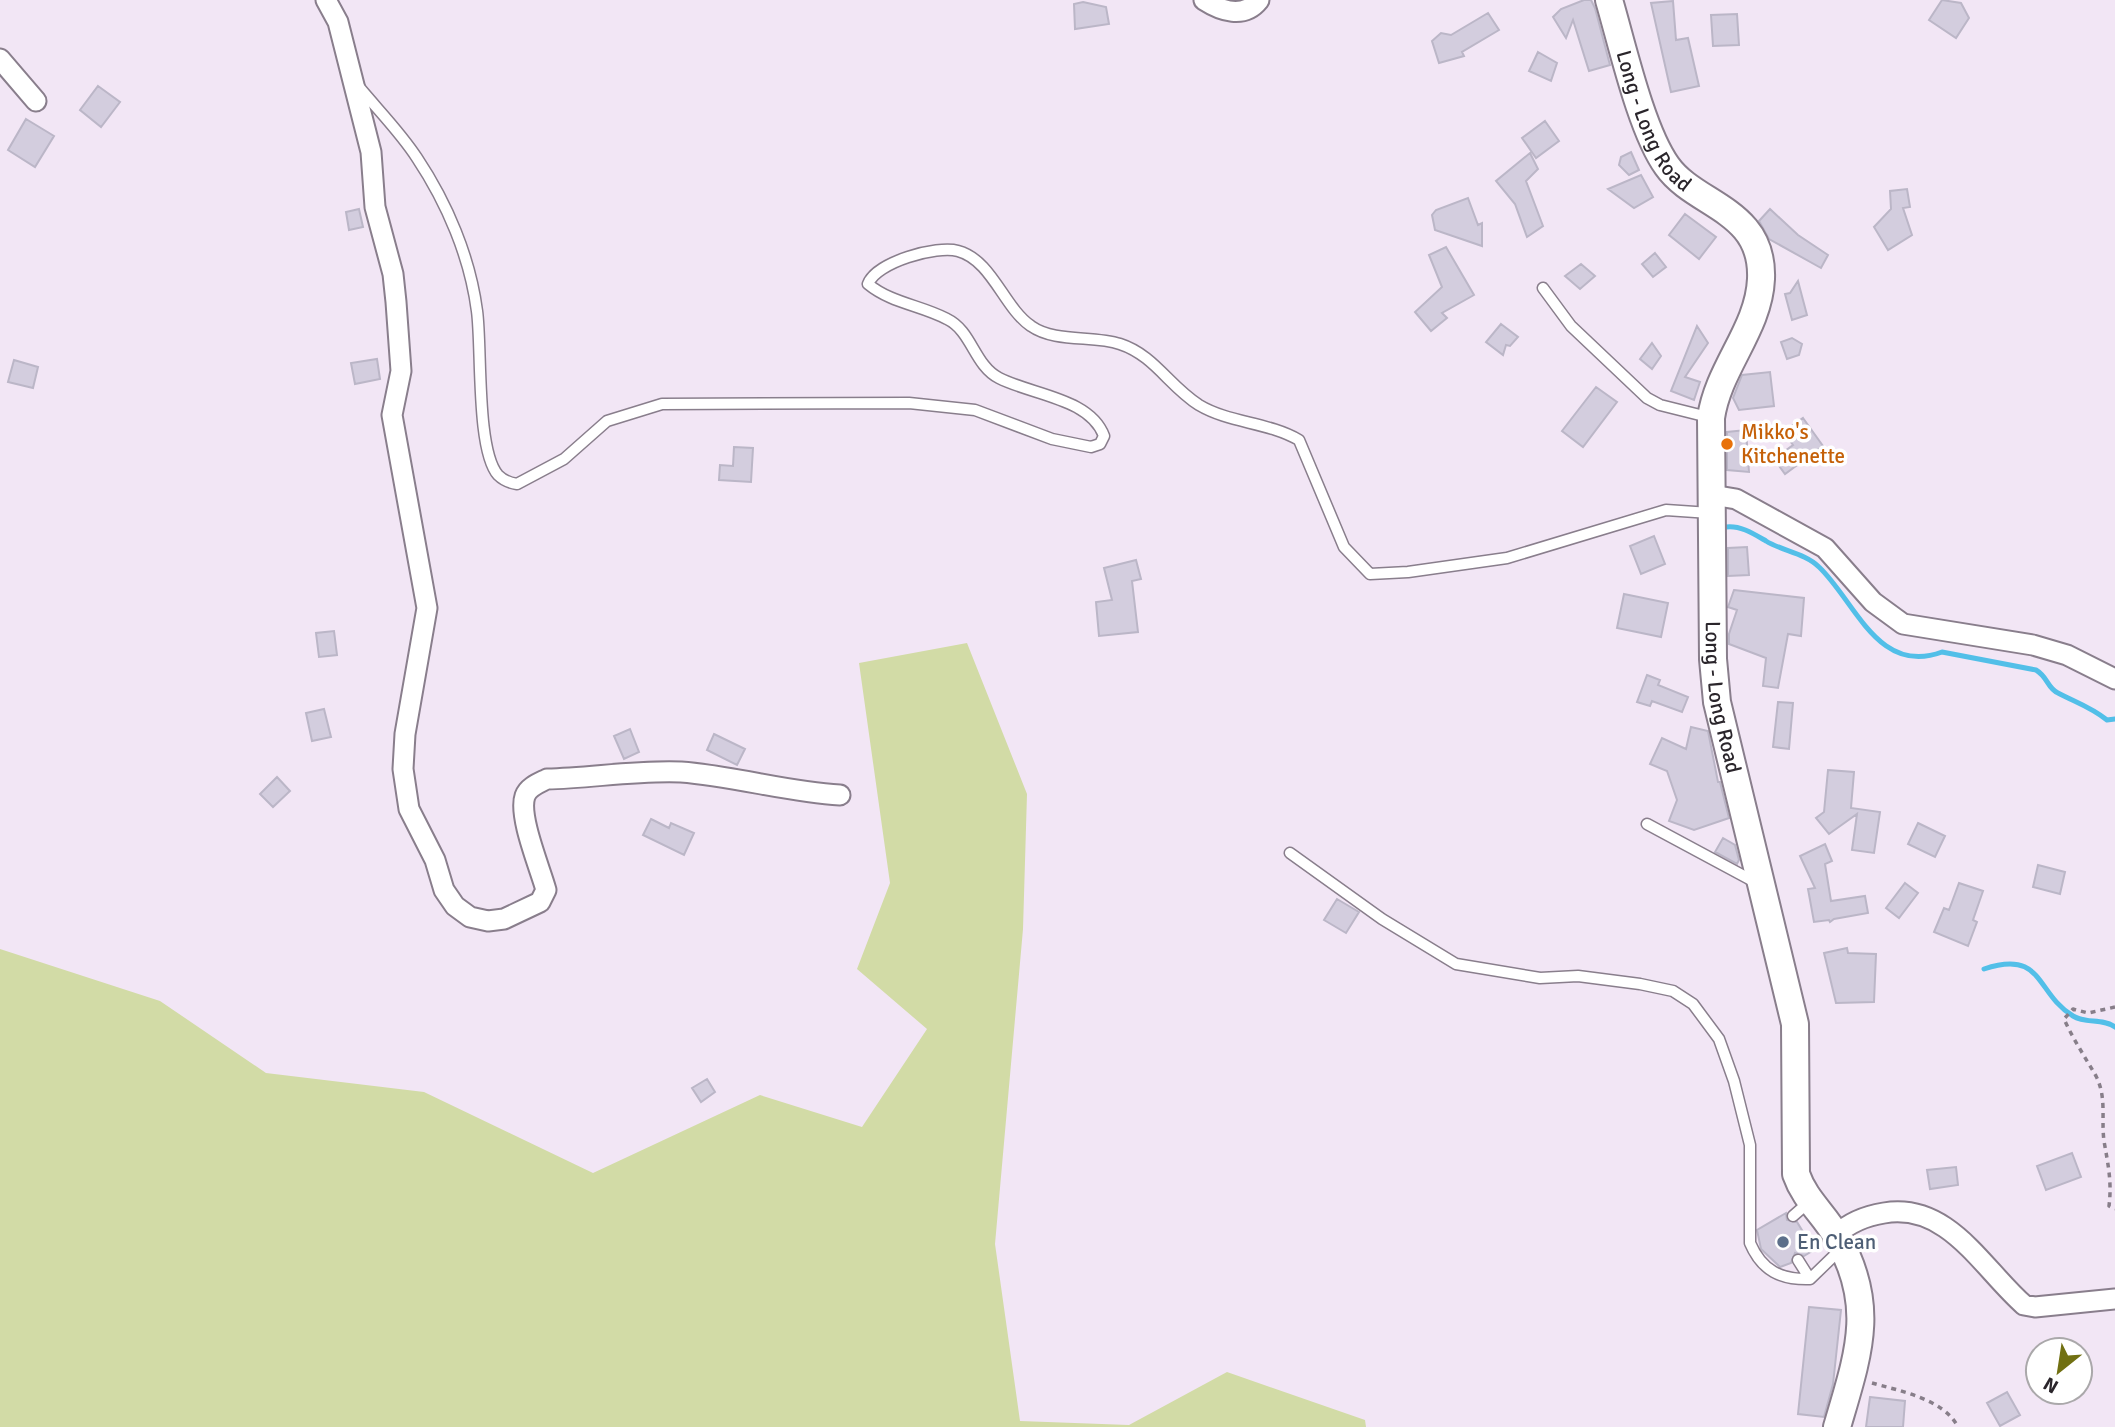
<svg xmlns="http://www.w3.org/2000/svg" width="2115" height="1427" font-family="Signika,sans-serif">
  <rect width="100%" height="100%" fill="#f2e6f5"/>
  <path fill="#d2dba6" d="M967 643 1027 794 1023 929 995 1244 1020 1421 1129 1425 1227 1372 1365 1420 1366 1427H0V949L160 1001 266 1073 424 1092 593 1173 760 1095 862 1127 927 1029 857 969 890 883 859 663Z"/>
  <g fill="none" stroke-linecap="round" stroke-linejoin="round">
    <path stroke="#52bfe8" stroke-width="5" d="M1726 527C1740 525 1754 534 1766 541 1782 551 1805 553 1819 567 1855 601 1878 676 1942 652L2036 670C2048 677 2047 688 2058 693 2075 702 2091 707 2107 720L2115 719
      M1984 969C2044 949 2035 993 2073 1016 2086 1024 2102 1018 2115 1027"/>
  </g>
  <path fill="#d3cdde" stroke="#bbb6c7" stroke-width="2" d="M1584 0H1591L1595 8 1610 65 1589 71 1573 20 1566 38 1553 17 1561 9Z
    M1942 0 1961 3 1969 18 1956 38 1929 20Z
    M1673 1 1676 40 1688 38 1699 86 1671 92 1651 3Z
    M1083 2 1106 7 1109 24 1075 29 1074 4Z
    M1488 13 1499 30 1462 52 1464 56 1439 63 1432 41 1441 33 1451 35Z
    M1737 14 1739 45 1713 46 1711 15Z
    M1538 52 1557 63 1551 81 1529 71Z
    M98 86 120 102 101 127 80 110Z
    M26 119 54 136 35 167 8 150Z
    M1545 121 1559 141 1536 158 1522 138Z
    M1631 152 1639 170 1629 175 1619 165 1621 157Z
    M1530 153 1538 169 1526 181 1543 226 1527 237 1515 204 1496 181Z
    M1641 175 1653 197 1634 208 1608 189Z
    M1907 189 1910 207 1903 208 1912 235 1888 250 1874 227 1891 209 1890 191Z
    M1468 198 1478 225 1482 223V246L1435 230 1432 215 1436 210Z
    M359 209 363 227 349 230 346 212Z
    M1770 209 1798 235 1828 255 1821 268 1769 239 1759 221Z
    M1685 214 1716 237 1699 259 1669 235Z
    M1446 247 1474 295 1442 313 1447 318 1431 331 1415 312 1442 287 1429 255Z
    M1655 253 1666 267 1653 277 1642 264Z
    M1581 264 1595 276 1580 289 1565 276Z
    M1798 281 1807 315 1792 320 1785 294 1790 293Z
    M1501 324 1518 337 1510 346 1506 345 1503 355 1486 342Z
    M1697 326 1708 343 1685 377 1700 382 1694 400 1671 391Z
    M1792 338 1802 344 1799 355 1787 359 1781 342Z
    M1652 343 1661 356 1652 369 1640 359Z
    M377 359 380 379 355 384 351 363Z
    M14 360 38 367 33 388 8 382Z
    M1770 372 1774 406 1739 410 1733 398 1742 375Z
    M1596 387 1617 402 1583 447 1562 431Z
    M1803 418 1823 446 1785 474 1774 459 1793 445 1783 432Z
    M1746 430 1749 472 1727 470V432Z
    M734 447 753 448 751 482 719 480 720 465 733 466Z
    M1654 536 1665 564 1641 574 1630 546Z
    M1747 547 1749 575 1728 576V548Z
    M1136 560 1141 579 1132 581 1138 632 1099 636 1096 602 1112 600 1104 568Z
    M1734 590 1804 598 1801 636 1788 634 1778 688 1763 686 1766 658 1729 644V634L1737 610 1728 607Z
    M1624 594 1668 603 1661 637 1617 628Z
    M334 631 337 655 319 657 316 633Z
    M1647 675 1660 680 1658 685 1688 697 1682 712 1652 701 1650 706 1637 702Z
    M1778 702 1793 703 1789 749 1773 747Z
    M324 709 331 737 312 741 306 713Z
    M1691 727 1708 731 1718 782H1720L1729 818 1694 830 1669 821 1677 800 1667 771 1650 764 1662 738 1686 749Z
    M630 729 639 752 624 759 614 736Z
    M714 734 745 749 737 765 707 750Z
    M1828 770 1854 772 1851 808 1880 812 1874 853 1852 850 1857 814 1829 834 1816 818 1824 812Z
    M277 777 290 791 273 807 260 794Z
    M651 819 669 828 671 823 694 833 684 855 643 835Z
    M1918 823 1945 836 1935 857 1908 844Z
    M1723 838 1735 845 1739 860 1737 864 1715 852Z
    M1825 844 1832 861 1825 864 1831 901 1865 896 1868 913 1834 919 1830 922 1829 920 1814 922 1808 889 1815 888 1800 856Z
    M2038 865 2065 872 2060 894 2033 887Z
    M1905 883 1918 893 1899 918 1886 908Z
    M1959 883 1983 891 1973 920 1977 922 1968 946 1934 932 1944 908 1949 910Z
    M1337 899 1359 912 1346 933 1324 920Z
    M1847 948 1848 953 1876 954 1874 1002 1836 1003 1824 953Z
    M707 1079 715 1092 701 1102 692 1088Z
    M2072 1153 2081 1177 2046 1190 2037 1166Z
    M1956 1167 1958 1185 1930 1189 1927 1170Z
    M1786 1213 1787 1220 1797 1222 1814 1250 1804 1256 1795 1253 1791 1263 1780 1267 1761 1249 1757 1230Z
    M1809 1307 1841 1310 1833 1384 1824 1417 1798 1414Z
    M2007 1392 2020 1415 2000 1426 1987 1403Z
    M1870 1397 1905 1401 1903 1427H1866Z"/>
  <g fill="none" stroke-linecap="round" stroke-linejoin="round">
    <defs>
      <path id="lane" d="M359 87C378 110 401 133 417 158 447 203 470 257 477 311 482 347 476 450 498 475 503 480 510 483 517 484L564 459 607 421 662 404 909 403 975 410 1052 439 1091 447 1100 444 1104 436C1090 398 1032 395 999 378 974 365 972 331 947 319 920 305 891 303 868 284 876 262 937 245 958 251 992 260 1004 308 1031 326 1055 343 1093 335 1120 344 1154 355 1169 386 1199 405 1229 423 1268 422 1299 440L1344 547 1370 574 1408 572 1507 558 1666 510 1710 513
        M1543 288 1571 326 1647 398 1660 405 1708 417
        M1647 824 1755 882
        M1290 853 1382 919 1456 964 1540 978 1578 976 1640 984 1673 991 1693 1004 1719 1039 1734 1081 1750 1145V1243C1762 1271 1781 1280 1810 1279L1841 1249
        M1793 1216 1809 1202
        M1798 1260 1810 1279"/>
      <path id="street" d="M326 0 338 22 371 152 375 207 393 274 396 302 401 371 392 415 427 608 405 734 403 769 409 809 435 860 444 890 455 906 470 917 488 921 504 919 540 902 546 890C540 868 518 816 525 796 528 787 539 783 547 779 591 778 637 770 681 772 735 776 786 792 840 795
        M1204 0C1221 11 1244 19 1259 0
        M0 59 36 101
        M1712 495 1736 499 1825 548 1873 602 1903 624 2033 645 2067 655 2115 679
        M1836 1235C1850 1222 1865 1216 1884 1213 1948 1202 1982 1268 2024 1305L2035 1307 2115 1299"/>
      <g id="secondary">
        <path id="s1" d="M1609 0C1622 44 1641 130 1667 166 1695 206 1764 209 1761 279 1759 329 1718 368 1711 418L1713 659 1717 702 1795 1024 1796 1174C1805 1200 1824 1214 1837 1237 1877 1306 1858 1355 1837 1427"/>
      </g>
    </defs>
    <use href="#lane" stroke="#897e8c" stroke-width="13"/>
    <use href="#street" stroke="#897e8c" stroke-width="23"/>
    <use href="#secondary" stroke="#897e8c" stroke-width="30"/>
    <path stroke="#877e89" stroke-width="3.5" stroke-dasharray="5 5" stroke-linecap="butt" d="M2115 1007 2088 1013 2073 1009 2064 1019C2073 1039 2085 1057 2096 1076 2107 1098 2101 1118 2104 1141 2108 1164 2112 1182 2109 1206L2115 1209
      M1872 1383C1900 1391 1944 1399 1958 1427"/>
    <use href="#lane" stroke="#fff" stroke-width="10"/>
    <use href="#street" stroke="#fff" stroke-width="19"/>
    <use href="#secondary" stroke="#fff" stroke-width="26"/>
  </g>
  <circle fill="#e8710a" stroke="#fff" stroke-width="2.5" cx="1727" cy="444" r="7"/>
  <circle fill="#5c6f8a" stroke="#fff" stroke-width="2.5" cx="1783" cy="1242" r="7"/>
  <g text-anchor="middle" stroke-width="7" stroke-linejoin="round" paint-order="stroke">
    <g font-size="21" fill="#2a252b" stroke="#fff">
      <text dy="7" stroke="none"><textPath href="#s1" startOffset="130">Long - Long Road</textPath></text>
      <text dy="7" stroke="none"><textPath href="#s1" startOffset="760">Long - Long Road</textPath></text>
    </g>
    <g font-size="21" fill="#c56008" stroke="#fff" text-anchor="start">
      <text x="1741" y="439">Mikko's<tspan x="1741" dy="24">Kitchenette</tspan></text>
    </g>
    <g font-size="21" fill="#4e5e75" stroke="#fff" text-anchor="start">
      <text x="1797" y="1249">En Clean</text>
    </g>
  </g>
  <g transform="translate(2059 1371) rotate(210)"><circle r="33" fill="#ffffff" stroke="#aaa8aa" stroke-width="2"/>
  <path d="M0-5L12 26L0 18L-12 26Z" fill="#717012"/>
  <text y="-10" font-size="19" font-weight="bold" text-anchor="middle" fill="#2a252b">N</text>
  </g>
</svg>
